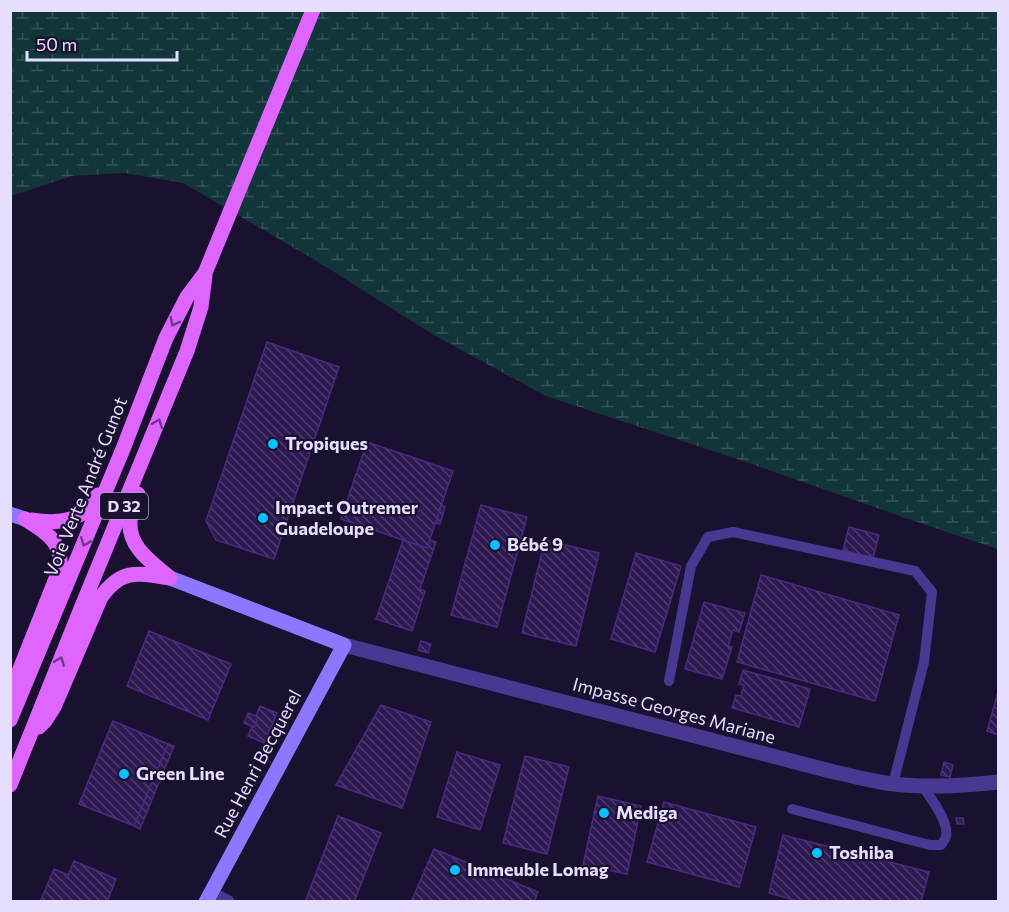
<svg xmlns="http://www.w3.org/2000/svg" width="1009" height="912" font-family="Commissioner,sans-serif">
  <defs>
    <pattern id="wetland-marsh" width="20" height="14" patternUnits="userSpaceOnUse" patternTransform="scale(1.5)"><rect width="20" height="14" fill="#12353a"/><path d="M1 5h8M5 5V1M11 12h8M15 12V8" fill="none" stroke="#345258"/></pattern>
    <pattern id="building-back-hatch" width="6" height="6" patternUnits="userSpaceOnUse" patternTransform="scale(1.5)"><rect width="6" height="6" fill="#2e1a52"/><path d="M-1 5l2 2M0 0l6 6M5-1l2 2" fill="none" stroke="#4c3b6c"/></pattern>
  </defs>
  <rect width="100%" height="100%" fill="#1a102f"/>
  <path fill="url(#wetland-marsh)" d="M10 11H998V549L911 520 749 463 546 396 432 334 320 263 183 183 124 173 72 176 11 196Z"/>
  <path fill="url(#building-back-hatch)" stroke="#492a80" stroke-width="1.5" d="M267 342 339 367 274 559 216 540 206 521Z
    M367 442 453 471 427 548 341 519Z
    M441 505 445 507 440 524 436 523Z
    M481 505 527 517 497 627 451 615Z
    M849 527 879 535 873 558 843 550Z
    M403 540 427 548 430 540 436 542 420 589 425 591 412 631 376 619Z
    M545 540 599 553 576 646 522 633Z
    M636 553 681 566 655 652 611 639Z
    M761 575 899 615 875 701 737 662Z
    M704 602 745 613 739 632 733 630 728 646 732 647 722 679 685 669Z
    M149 631 231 664 208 720 127 686Z
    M421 641 431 644 428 653 418 650Z
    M743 670 810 689 799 727 732 708 736 695 741 696 744 685 739 684Z
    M998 692V735L987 731Z
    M381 705 431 722 402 808 336 785Z
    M260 706 277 713 264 743 248 736 252 726 254 727 258 717 256 716Z
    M248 713 258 717 254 727 244 723Z
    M113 721 168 744 134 826 79 804Z
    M168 744 174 746 140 829 134 826Z
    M457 752 500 765 480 830 437 817Z
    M525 756 569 767 547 854 503 843Z
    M944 762 953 765 950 777 941 775Z
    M598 796 641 806 627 874 583 865Z
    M664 802 756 827 739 887 647 862Z
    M338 816 381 833 354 902H305Z
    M956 818H963L964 824H957Z
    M783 835 929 872 921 902H801L769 893Z
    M434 849 538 892 534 902H411Z
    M74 861 116 879 107 902H40L54 869 68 875Z"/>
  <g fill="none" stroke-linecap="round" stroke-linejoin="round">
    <path stroke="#493792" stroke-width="10" d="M669 681 691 566 708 537 733 532 915 571 932 592 924 662 893 784
      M792 809 930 845H941C943 842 946 839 946 836 949 822 931 798 923 787"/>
    <path stroke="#493792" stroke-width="15" d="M344 645 834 772C854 776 874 782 894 784 929 788 964 786 998 782
      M210 894 227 902"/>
    <path stroke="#8f75ff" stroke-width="15" d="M10 514 25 519
      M170 578 344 645 206 902"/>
    <path stroke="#de65ff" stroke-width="15" d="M138 494C136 502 131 512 130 521 128 548 153 563 170 578
      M31 520C59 524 82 523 98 495
      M10 694 59 571C65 543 46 532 25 519
      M10 720 123 449 166 338 187 297 205 273 313 10
      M39 727 45 721 54 707 101 597C122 568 138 573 170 578
      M10 785 80 611 187 351 201 307 205 276"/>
  </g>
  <defs><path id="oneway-chevron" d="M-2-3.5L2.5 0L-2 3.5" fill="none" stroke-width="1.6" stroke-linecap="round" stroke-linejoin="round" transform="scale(1.5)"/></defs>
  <g stroke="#72368d">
    <use href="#oneway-chevron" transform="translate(174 322) rotate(118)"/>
    <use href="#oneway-chevron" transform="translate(158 423) rotate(-68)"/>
    <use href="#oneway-chevron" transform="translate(85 542) rotate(112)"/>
    <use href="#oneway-chevron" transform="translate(60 661) rotate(-68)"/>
  </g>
  <g fill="#0abfff" stroke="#1a102f" stroke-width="2">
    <circle cx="273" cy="444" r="6"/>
    <circle cx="263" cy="518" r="6"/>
    <circle cx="495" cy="545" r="6"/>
    <circle cx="124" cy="774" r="6"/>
    <circle cx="604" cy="813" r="6"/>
    <circle cx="817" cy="853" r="6"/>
    <circle cx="455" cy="870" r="6"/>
  </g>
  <g text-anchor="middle" stroke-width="4.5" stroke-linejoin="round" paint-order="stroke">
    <rect fill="#1a102f" stroke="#aaa0c1" stroke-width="1.5" x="100" y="493" width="48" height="26" rx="4.5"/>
    <g font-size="16" font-weight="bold" fill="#e7deff">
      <text x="124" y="512">D 32</text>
    </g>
    <g font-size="18" font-weight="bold" fill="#e7deff" stroke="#1a102f" text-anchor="start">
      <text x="285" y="450">Tropiques</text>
      <text x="275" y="514">Impact Outremer<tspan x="275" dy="21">Guadeloupe</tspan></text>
      <text x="507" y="551">Bébé 9</text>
      <text x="136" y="780">Green Line</text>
      <text x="616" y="819">Mediga</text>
      <text x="829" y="859">Toshiba</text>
      <text x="467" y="876">Immeuble Lomag</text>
    </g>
    <g font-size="18" fill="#e7deff" stroke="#1a102f">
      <text transform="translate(86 487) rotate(-68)" y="6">Voie Verte André Gunot</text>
      <text transform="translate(674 711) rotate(15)" y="6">Impasse Georges Mariane</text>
      <text transform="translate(258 764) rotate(-62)" y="6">Rue Henri Becquerel</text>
    </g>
  </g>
  <rect width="1009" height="912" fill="none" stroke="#e7deff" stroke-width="24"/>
  <path d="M27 51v9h150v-9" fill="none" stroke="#e7deff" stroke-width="3"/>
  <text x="36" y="51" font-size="18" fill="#e7deff" stroke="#1a102f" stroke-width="4.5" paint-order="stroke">50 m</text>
</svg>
